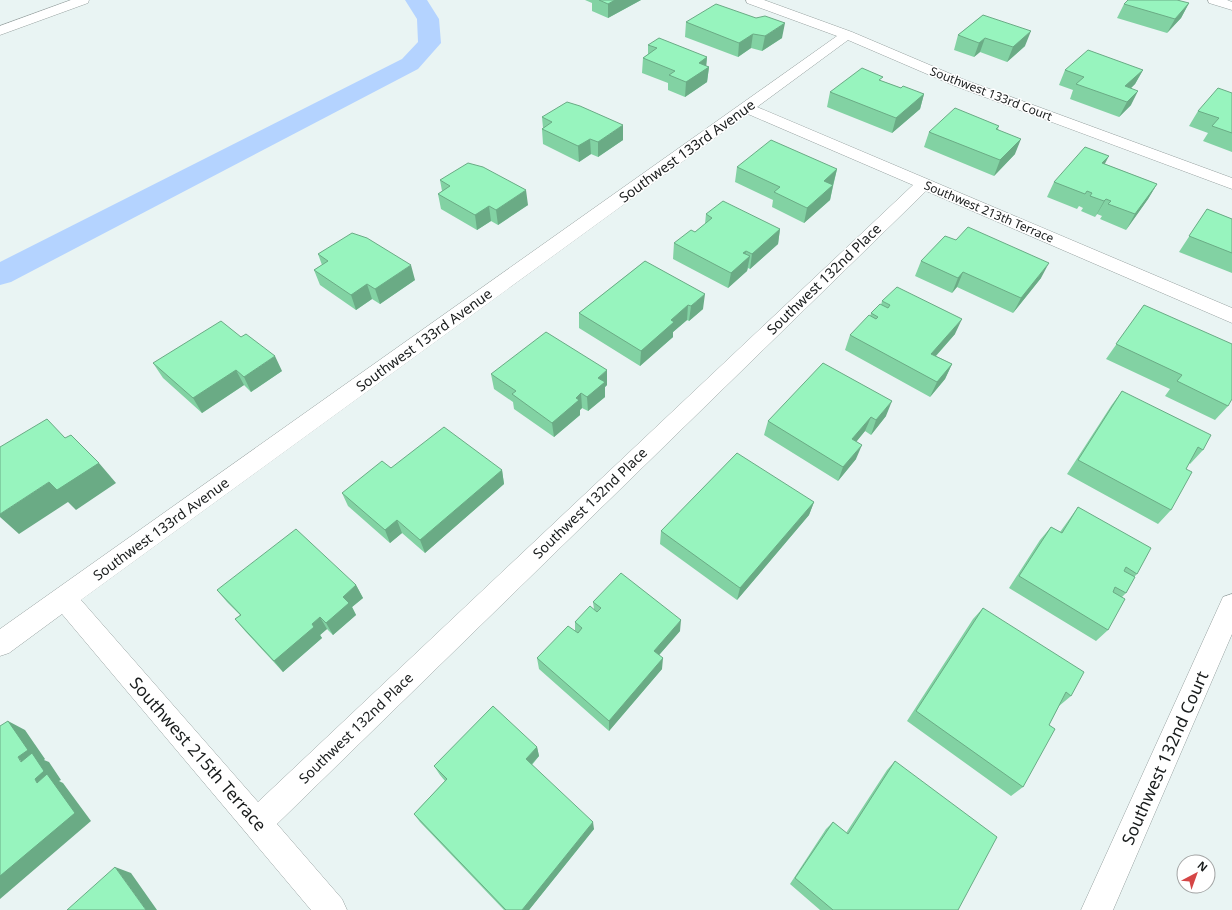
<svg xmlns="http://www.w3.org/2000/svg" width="1232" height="910" font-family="'Noto Sans',sans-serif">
  <rect width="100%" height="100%" fill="#e9f4f3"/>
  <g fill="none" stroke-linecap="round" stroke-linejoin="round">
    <path fill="#b4d3ff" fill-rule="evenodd" d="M405 0H427L439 19 441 43 418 69 11 282 0 285V262L402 59 418 42 417 19Z"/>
    <defs>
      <path id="street" d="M71 0H89L88 3 0 35V26Z
        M746 0H764L852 32 965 80 1232 178V189L955 86 848 40 757 107 1232 308V323L926 191 277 824 342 899 347 910H311L62 614 9 653 0 656V629L837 36 747 3ZM748 114 913 185 258 802 81 600Z
        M1208 0H1227L1232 2V10L1209 3Z
        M1232 594V634L1113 910H1081L1223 597Z"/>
    </defs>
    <use href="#street" stroke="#97a1a0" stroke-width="1"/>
    <use href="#street" fill="#fff" fill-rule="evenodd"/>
  </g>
  <path fill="#82d2a3" d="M585 0H641L608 18 592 11V3Z
    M1189 3 1181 18 1167 33 1117 18 1124 4Z
    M983 15 1025 46 1007 62 980 52 974 57 954 50 958 35Z
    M686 22 782 38 762 51 751 48 738 57 685 37Z
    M648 45 707 57 706 66 709 67 707 82 685 97 668 90V83L642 73 643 58 648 54Z
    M1065 70H1143L1135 84 1131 88V105L1119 117 1070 99 1073 90 1059 85Z
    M882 81 901 88 924 94 920 109 892 133 827 107 830 92Z
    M1232 93V152L1203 141 1208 133 1189 126 1198 111Z
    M542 117 623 140 598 157 591 154 579 162 543 144 542 129 543 128Z
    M999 126 998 129 1015 154 994 176 924 147 929 132Z
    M1105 164 1157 184 1148 199 1126 230 1100 219 1102 216 1097 214 1095 217 1081 211 1083 208 1079 206 1077 209 1047 197 1054 182Z
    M737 167 837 169 830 200 804 223 772 207 773 200 735 182Z
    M440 180 528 205 498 225 491 221 477 230 441 209 438 194 442 191Z
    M1207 209 1232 219V273L1179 252Z
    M706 214 780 229 778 244 750 269 748 268 747 271 728 288 673 259 674 243 695 232 705 224Z
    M956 240 1041 278 1013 313 957 287 952 293 915 276 921 261Z
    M318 254 415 280 380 304 372 299 356 310 320 285 314 270 322 265Z
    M645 261 703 309 689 321 687 320 673 332V337L640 366 579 328V313Z
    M882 301 955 334 936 356 952 364 945 379 930 397 845 350 850 335 870 316 871 313 881 305Z
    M1144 305 1228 406 1215 420 1165 396 1170 389 1106 359Z
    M153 363 282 371 251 392 244 385 202 413 163 378Z
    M491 374 607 385 605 387V397L588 411 582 408 580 410V415L554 437 514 409 513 402 494 389Z
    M1122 391 1203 450 1190 464 1189 463 1186 469 1171 510 1158 524 1067 474 1111 406Z
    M886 416 871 435 865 431 856 442V459L838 481 764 435 768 421Z
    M502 470 504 484 425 553 402 533 390 543 348 506 342 493Z
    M814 502 809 515 737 600 660 544 661 531Z
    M1078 507 1137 574 1134 577 1126 593 1122 597 1108 630 1096 641 1009 588 1040 540 1051 527 1060 532 1068 521Z
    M356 585 363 598 352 607 356 615 333 635 327 629 320 635 322 638 283 672 245 631 235 619 240 615 227 602 217 590Z
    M593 602 680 631 659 655 662 669 609 731 539 669 537 658 575 631V622L594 609Z
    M983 608 1071 696 1059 706 1049 725 1023 787 1011 796 907 721 973 619Z
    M537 747 539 756 532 765 594 829 529 910H504L420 822 414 814 445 781 440 775 434 766Z
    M895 761 958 910H820L790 884 826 829 833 822 846 833 887 770Z"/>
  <path fill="#6aab85" d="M615 0H641L608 18V4Z
    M1189 3 1181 18 1167 33 1175 19Z
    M785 23 782 38 762 51 765 36Z
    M1031 31 1025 46 1007 62 1013 47Z
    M753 34 751 48 738 57 739 43Z
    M985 38 980 52 974 57 979 43Z
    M707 57 706 68 709 67 707 82 685 97 686 82 699 63Z
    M1143 70 1135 84 1119 100 1125 86Z
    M1138 91 1131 105 1119 117 1127 102Z
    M924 94 920 109 892 133 896 118Z
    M623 125V140L598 157V142Z
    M590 139 591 154 579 162 578 146Z
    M1021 139 1015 154 994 176 1000 160Z
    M1109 156 1101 171 1102 163Z
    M837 169 833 185 820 196 824 181Z
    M1157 184 1148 199 1126 230 1135 214Z
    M833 185 830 200 804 223 807 208Z
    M526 190 528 205 498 225 496 210Z
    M1106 199 1097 214 1095 217 1104 201Z
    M489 206 491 221 477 230 475 215Z
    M780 229 778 244 750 269 752 254Z
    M746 251 744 261 750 256 747 271 728 288 731 273 743 253Z
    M1049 263 1041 278 1013 313 1021 298Z
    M411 265 415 280 380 304 375 289Z
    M963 272 957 287 952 293 958 278Z
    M367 284 372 299 356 310 351 295Z
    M705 294 703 309 689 321 691 306Z
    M688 305 687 320 673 332V337L640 366 641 351 671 320Z
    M962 319 955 334 925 368 931 354Z
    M275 356 282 371 251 392 244 377Z
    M952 364 945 379 930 397 937 382Z
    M236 370 244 385 202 413 193 398Z
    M607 370V385L605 387V397L588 411 587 397 598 378Z
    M581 393 582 408 580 410V415L554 437 552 423 576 398Z
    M892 401 886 416 871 435 876 420Z
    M871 417 865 431 847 453 852 439Z
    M862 445 856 459 838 481 843 467Z
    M99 463 116 483 76 510 68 502 19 534 0 517V514L49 482Z
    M502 470 504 484 425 553 420 540Z
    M814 502 809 515 737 600 740 588Z
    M397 520 402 533 390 543 385 530Z
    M356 585 363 598 352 607 356 615 333 635 326 623 343 597Z
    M320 617 327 629 320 635 322 638 283 672 274 661 312 624Z
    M681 620 680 631 653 662 654 651Z
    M663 658 662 669 609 731V721Z
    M8 721 25 730 45 759 44 760 49 762 61 780 59 781 63 783 91 821 0 899V876L37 783 18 757Z
    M537 747 539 756 528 768 526 759Z
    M593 822 594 829 529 910H522Z
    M115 867 131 873 157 910H146Z"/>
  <path fill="#97f4be" stroke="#6aab85" d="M599 0H615L608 4Z
    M1128 0H1177L1189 3 1175 19 1124 4Z
    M716 4 756 18 765 16 785 23 765 36 753 34 739 43 686 22Z
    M983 15 1031 31 1013 47 985 38 979 43 958 35Z
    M659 38 707 57 699 63 709 67 686 82 669 75 675 71 643 58 657 48 648 45Z
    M1088 50 1143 70 1125 86 1138 91 1127 102 1076 84 1084 77 1065 70Z
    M862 68 883 77 879 80 901 88 903 86 924 94 896 118 830 92Z
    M1218 88 1232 93V133L1212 126 1219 118 1198 111Z
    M567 102 580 106 623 125 598 142 590 139 578 146 542 129 552 122 542 117Z
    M955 108 999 126 996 129 1021 139 1000 160 929 132Z
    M771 140 837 169 824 181 833 185 807 208 774 192 780 187 737 167Z
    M1085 147 1109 156 1102 163 1157 184 1135 214 1108 204 1111 201 1106 199 1104 201 1090 196 1092 193 1087 191 1085 194 1054 182Z
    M468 163 483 167 526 190 496 210 489 206 475 215 438 194 450 186 440 180Z
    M723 201 780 229 752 254 746 251 743 253 750 256 731 273 674 243 691 230 695 232 712 218 706 214Z
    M1207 209 1232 219V253L1189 236Z
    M968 227 1049 263 1021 298 963 272 958 278 921 261 945 236 956 240Z
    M352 233 367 238 411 265 375 289 367 284 351 295 314 270 328 261 318 254Z
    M645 261 705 294 691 306 688 305 671 320 674 322 641 351 579 313Z
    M897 287 962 319 931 354 952 364 937 382 850 335 869 315 876 319 878 317 871 313 880 304 888 308 890 305 882 301Z
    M1144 305 1232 344V399L1228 406 1177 381 1182 375 1116 344Z
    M221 321 241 337 246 334 275 356 244 377 236 370 193 398 153 363Z
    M546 332 607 370 598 378 605 382 587 397 581 393 576 398 579 400 552 423 512 394 516 391 491 374Z
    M823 363 892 401 876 420 871 417 852 439 862 445 843 467 768 421Z
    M1122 391 1211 435 1203 450 1198 447 1186 469 1192 472 1171 510 1078 460Z
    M47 419 65 438 71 435 99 463 57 490 49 482 0 514V447Z
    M444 427 502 470 420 540 397 520 385 530 342 493 382 461 391 468Z
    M737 453 814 502 740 588 661 531Z
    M1078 507 1151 548 1137 574 1126 567 1124 571 1135 577 1126 593 1115 587 1113 592 1125 599 1108 630 1019 576 1051 527 1062 533Z
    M296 529 356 585 343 597 349 603 326 623 320 617 312 624 314 627 274 661 235 619 241 615 217 590Z
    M621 573 681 620 654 651 663 658 609 721 537 658 568 626 578 633 582 628 575 622 590 606 597 612 601 608 593 602Z
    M983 608 1084 672 1071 696 1066 692 1049 725 1055 729 1023 787 916 711Z
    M493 706 537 747 526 759 593 822 522 910H506L414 814 447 779 434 766Z
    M8 721 28 750 18 757 21 762 32 753 44 771 35 779 37 783 47 774 75 813 0 876V726Z
    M895 761 997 837 958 910H833L795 878 833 822 848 834Z
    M115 867 146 910H67Z"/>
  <g text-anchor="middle" stroke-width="3" stroke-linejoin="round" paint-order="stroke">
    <g font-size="12" fill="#181b1b" stroke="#fff">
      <text transform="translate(991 94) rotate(21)" y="4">Southwest 133rd Court</text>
      <text transform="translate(989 212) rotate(23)" y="4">Southwest 213th Terrace</text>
    </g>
    <g font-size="14" fill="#181b1b" stroke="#fff">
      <text transform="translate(687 151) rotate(-36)" y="5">Southwest 133rd Avenue</text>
      <text transform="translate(824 279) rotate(-44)" y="5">Southwest 132nd Place</text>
      <text transform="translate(424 340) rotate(-36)" y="5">Southwest 133rd Avenue</text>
      <text transform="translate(590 503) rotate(-44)" y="5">Southwest 132nd Place</text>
      <text transform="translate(161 529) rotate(-36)" y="5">Southwest 133rd Avenue</text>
      <text transform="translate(356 728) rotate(-44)" y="5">Southwest 132nd Place</text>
    </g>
    <g font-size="17" fill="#181b1b" stroke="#fff">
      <text transform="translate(198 754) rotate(49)" y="6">Southwest 215th Terrace</text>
      <text transform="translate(1165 758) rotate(-66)" y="6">Southwest 132nd Court</text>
    </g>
  </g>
  <g transform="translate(1196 874) rotate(41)"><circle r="19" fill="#ffffff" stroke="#a3a4a4"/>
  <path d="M0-3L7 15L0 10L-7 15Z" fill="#d54646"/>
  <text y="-6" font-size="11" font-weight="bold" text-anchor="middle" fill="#181b1b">N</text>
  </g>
</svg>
